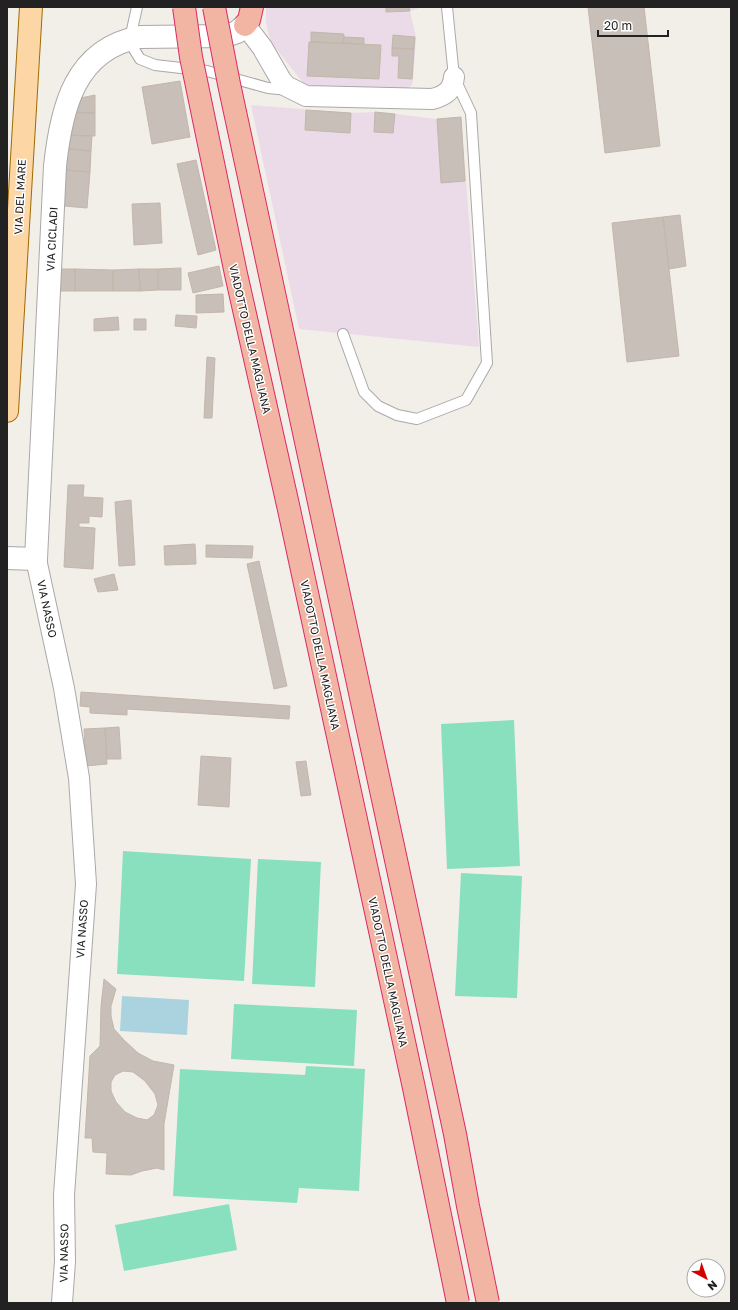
<svg xmlns="http://www.w3.org/2000/svg" width="738" height="1310" font-family="'Golos Text',sans-serif">
  <rect width="100%" height="100%" fill="#f2efe9"/>
  <path fill="#ebdbe8" d="M266 7H423L410 11 416 37 413 82 411 86 403 92 305 85 273 45 269 36 266 23Z
    M251 105 351 113 375 112 395 114 437 119 461 117 479 347 299 329Z"/>
  <path fill="#88e0be" d="M514 720 520 866 447 869 441 724Z
    M123 851 251 859 244 981 117 974Z
    M258 859 321 862 315 987 252 984Z
    M461 873 522 876 517 998 455 996Z
    M234 1004 357 1010 354 1066 231 1059Z
    M306 1066 365 1069 359 1191 299 1188 297 1203 173 1196 180 1069 305 1075Z
    M229 1204 237 1250 124 1271 115 1225Z"/>
  <path fill="#aad3df" d="M122 996 189 1000 187 1035 120 1031Z"/>
  <path fill="#c7bfb8" stroke="#c4b6ab" fill-rule="evenodd" d="M386 7H409L410 11 386 12Z
    M588 7H644L660 146 605 153Z
    M311 32 344 34 343 43 311 42Z
    M393 35 415 37 414 49 392 48Z
    M344 37 364 38V44L343 43Z
    M309 42 381 45 379 79 307 76Z
    M392 48 414 49 412 79 398 78 399 56H392Z
    M180 81 190 137 152 144 142 87Z
    M95 95V113L71 112V100Z
    M306 110 351 113 350 133 305 130Z
    M71 112 95 113V136L69 135Z
    M375 112 395 114 393 133 374 132Z
    M461 117 465 181 441 183 437 119Z
    M69 135 92 136 91 151 68 149Z
    M68 149 91 151 90 172 66 170Z
    M196 160 216 250 198 255 177 164Z
    M66 170 90 172 87 208 64 206Z
    M160 203 162 243 134 245 132 204Z
    M680 215 686 266 669 269 663 217Z
    M663 217 679 356 627 362 612 223Z
    M219 266 223 286 193 293 188 273Z
    M181 268V290H158V269Z
    M61 269H75V291H60Z
    M75 269 113 270V291H75Z
    M139 269 140 291H113V270Z
    M139 269H158V290L140 291Z
    M223 294 224 312 196 313V295Z
    M176 315 197 316 196 328 175 326Z
    M118 317 119 330 94 331V319Z
    M134 319H146V330H134Z
    M207 357 215 358 212 418H204Z
    M68 485H84L83 497 103 498 102 517 89 516V523H79V527L95 528 93 569 64 567Z
    M131 500 135 565 119 566 115 502Z
    M195 544 196 564 165 565 164 546Z
    M206 545 253 546 252 558 206 557Z
    M259 561 287 686 274 689 247 564Z
    M114 574 118 590 98 592 94 579Z
    M81 692 290 706 289 719 127 709V715L90 713V707L80 706Z
    M119 727 121 759H107L105 728Z
    M105 728 107 764 86 766 84 729Z
    M201 756 231 758 229 807 198 805Z
    M306 761 311 795 301 796 296 762Z
    M104 979 116 989 111 1006V1016L114 1029 124 1040 138 1053 153 1061 174 1065 164 1124V1170L157 1168 142 1171 131 1175 106 1174 107 1153 93 1152 92 1138H85L90 1056 100 1046 101 1006ZM123 1071 133 1072 145 1081 155 1094 158 1105 154 1115 147 1120 137 1118 125 1112 116 1102 111 1091V1082L115 1075Z"/>
  <g fill="none" stroke-linecap="round" stroke-linejoin="round">
    <defs>
      <path id="service" d="M137 7 130 39 132 46 140 59 155 65 207 71 268 88 289 90
        M343 334 364 392 378 406 397 415 417 419 466 400 487 363 471 113 454 77 447 7"/>
      <path id="minor" d="M245 25 262 47 281 80 286 86 306 96 432 99C445 96 453 90 454 77
        M36 559 64 688 79 778 86 884 64 1195 65 1261 62 1303"/>
      <path id="tertiary" d="M7 558 36 559 55 166C61 110 74 49 140 37L226 36 237 32 245 25"/>
      <path id="primary" d="M7 411 31 7"/>
      <path id="trunk" d="M245 25 249 20 252 7"/>
    </defs>
    <use href="#service" stroke="#a9a9a9" stroke-width="12"/>
    <use href="#minor" stroke="#a9a9a9" stroke-width="22"/>
    <use href="#tertiary" stroke="#a9a9a9" stroke-width="24"/>
    <use href="#primary" stroke="#a06b00" stroke-width="24"/>
    <use href="#trunk" stroke="#dc2a67" stroke-width="24"/>
    <use href="#service" stroke="#fff" stroke-width="10"/>
    <use href="#minor" stroke="#fff" stroke-width="20"/>
    <use href="#tertiary" stroke="#fff" stroke-width="22"/>
    <use href="#primary" stroke="#fcd6a4" stroke-width="22"/>
    <use href="#trunk" stroke="#f2b4a3" stroke-width="22"/>
    <defs>
      <path id="trunk-bridge" d="M184 7 191 57 236 274 288 505 414 1088 458 1303
        M214 7 229 84 455 1134 468 1206 488 1303"/>
    </defs>
    <use href="#trunk-bridge" stroke="#dc2a67" stroke-width="24" stroke-linecap="butt"/>
    <use href="#trunk-bridge" stroke="#f2b4a3" stroke-width="22"/>
  </g>
  <g text-anchor="middle" stroke-width="3" stroke-linejoin="round" paint-order="stroke">
    <g font-size="11" fill="#222" stroke="#fff">
      <text transform="translate(20 197) rotate(-87)" y="4">VIA DEL MARE</text>
      <text transform="translate(52 239) rotate(-87)" y="4">VIA CICLADI</text>
      <text transform="translate(250 339) rotate(77)" y="4">VIADOTTO DELLA MAGLIANA</text>
      <text transform="translate(47 609) rotate(78)" y="4">VIA NASSO</text>
      <text transform="translate(320 655) rotate(78)" y="4">VIADOTTO DELLA MAGLIANA</text>
      <text transform="translate(82 929) rotate(-86)" y="4">VIA NASSO</text>
      <text transform="translate(388 972) rotate(78)" y="4">VIADOTTO DELLA MAGLIANA</text>
      <text transform="translate(64 1253) rotate(-89)" y="4">VIA NASSO</text>
    </g>
  </g>
  <rect width="738" height="1310" fill="none" stroke="#222222" stroke-width="16"/>
  <g transform="translate(706 1278) rotate(139)"><circle r="19" fill="#ffffff" stroke="#a7a7a7"/>
  <path d="M0-3L7 15L0 10L-7 15Z" fill="#d40000"/>
  <text y="-6" font-size="11" font-weight="bold" text-anchor="middle" fill="#222222">N</text>
  </g>
  <path d="M598 30v6h70v-6" fill="none" stroke="#222222" stroke-width="2"/>
  <text x="604" y="30" font-size="12" fill="#222222" stroke="#ffffff" stroke-width="3" paint-order="stroke">20 m</text>
</svg>
